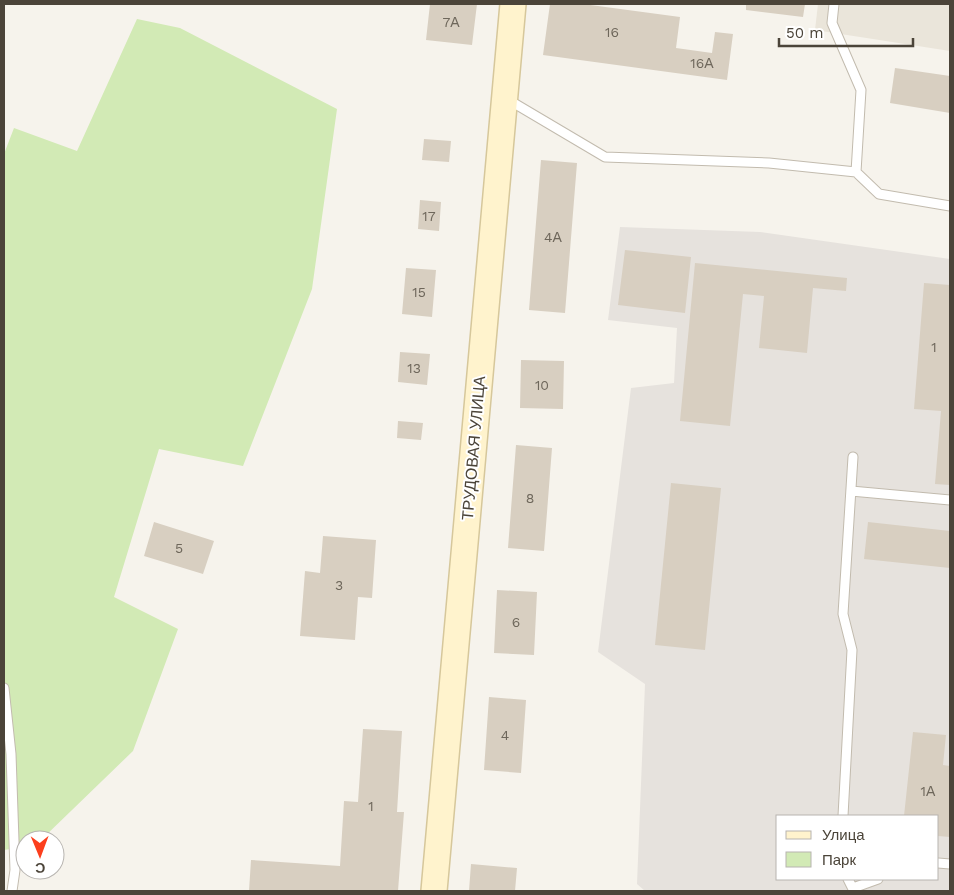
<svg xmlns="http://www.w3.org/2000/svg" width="954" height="895" font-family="'Work Sans',sans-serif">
  <rect width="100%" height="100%" fill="#f6f3ec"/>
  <path fill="#eae5da" d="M818 4H950V51L815 30Z"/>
  <path fill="#e6e2dd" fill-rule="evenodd" d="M620 227 760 232 950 259V891H645L637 884 645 684 598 652 631 388 674 383 677 328 608 320ZM778 816H938V879H778Z"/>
  <path fill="#d2eab5" d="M137 19 180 28 337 109 312 289 243 466 159 449 114 597 178 629 133 751 41 840H25V847L4 850V154L14 128 77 151Z"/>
  <path fill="#d8cfc1" d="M430 4H477L472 45 426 40Z
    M550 4H583L680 17 676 48 712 53 715 32 733 34 727 80 543 55Z
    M746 4H805L803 17 746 10Z
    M895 68 950 76V113L890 103Z
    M424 139 451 141 449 162 422 160Z
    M541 160 577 163 565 313 529 310Z
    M420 200 441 202 439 231 418 229Z
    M625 250 691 257 685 313 618 305Z
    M695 263 847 278 846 291 813 288 807 353 759 348 764 296 743 294 730 426 680 421Z
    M406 268 436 270 432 317 402 314Z
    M924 283 950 285V485L935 484 941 411 914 409Z
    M400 352 430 354 427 385 398 382Z
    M521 360 564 361 563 409 520 408Z
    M398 421 423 423 421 440 397 438Z
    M516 445 552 448 544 551 508 548Z
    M671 483 721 488 705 650 655 645Z
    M154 522 214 541 203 574 144 556Z
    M868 522 950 531V568L864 559Z
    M323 536 376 540 372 598 358 597 355 640 300 636 305 571 320 573Z
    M497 590 537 592 534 655 494 653Z
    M489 697 526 700 521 773 484 770Z
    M363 729 402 731 397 812H404L398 891H249L251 860 340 866 344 801 358 802Z
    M913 732 946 735 943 765 950 766V837L938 836V816H904Z
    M471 864 517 868 515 891H469Z"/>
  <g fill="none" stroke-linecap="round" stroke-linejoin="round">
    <defs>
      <path id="lane" d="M507 99 605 157 769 163 856 172 861 90 832 23 834 4
        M856 172 879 194 950 206
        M851 491 950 500
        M4 688 11 754 15 870 12 891
        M843 816 852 650 843 614 853 457
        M938 863 950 864
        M848 879 854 891
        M853 888 878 879"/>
      <path id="secondary" d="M434 891 513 4"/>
    </defs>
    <use href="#lane" stroke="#c2bbae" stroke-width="11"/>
    <use href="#secondary" stroke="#d6c79b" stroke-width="28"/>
    <use href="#lane" stroke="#fff" stroke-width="9"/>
    <use href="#secondary" stroke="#fff3cd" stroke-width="25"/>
  </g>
  <g text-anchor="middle" stroke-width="4" stroke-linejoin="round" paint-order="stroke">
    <g font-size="14" fill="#6e675b">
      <text x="451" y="27">7А</text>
      <text x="612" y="37">16</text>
      <text x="702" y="68">16А</text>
      <text x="429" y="221">17</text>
      <text x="553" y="242">4А</text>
      <text x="419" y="297">15</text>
      <text x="934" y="352">1</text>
      <text x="414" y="373">13</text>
      <text x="542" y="390">10</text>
      <text x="530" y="503">8</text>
      <text x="179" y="553">5</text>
      <text x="339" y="590">3</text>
      <text x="516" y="627">6</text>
      <text x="505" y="740">4</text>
      <text x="928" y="796">1А</text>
      <text x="371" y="811">1</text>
    </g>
    <g font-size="16" fill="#4b4439" stroke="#fff">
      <text transform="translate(473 448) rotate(-85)" y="6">ТРУДОВАЯ УЛИЦА</text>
    </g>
  </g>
  <rect width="954" height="895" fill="none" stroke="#4b4439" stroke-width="10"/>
  <rect x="776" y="815" width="162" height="65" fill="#ffffff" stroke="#b7b4b0"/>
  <rect x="786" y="831" width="25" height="8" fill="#fff3cd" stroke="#b7b4b0"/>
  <text x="822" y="840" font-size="15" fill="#4b4439">Улица</text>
  <rect x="786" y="852" width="25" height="15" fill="#d2eab5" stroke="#b7b4b0"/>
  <text x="822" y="865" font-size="15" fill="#4b4439">Парк</text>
  <g transform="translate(40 855) rotate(179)"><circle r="24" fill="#ffffff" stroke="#b7b4b0"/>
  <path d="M0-4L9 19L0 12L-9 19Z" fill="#fc3f1d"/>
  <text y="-8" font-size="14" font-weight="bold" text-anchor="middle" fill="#4b4439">С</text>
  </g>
  <path d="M779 38v8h134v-8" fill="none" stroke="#4b4439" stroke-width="2.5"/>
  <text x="786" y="38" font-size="15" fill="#4b4439" stroke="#ffffff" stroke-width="4" paint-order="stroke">50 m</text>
</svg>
